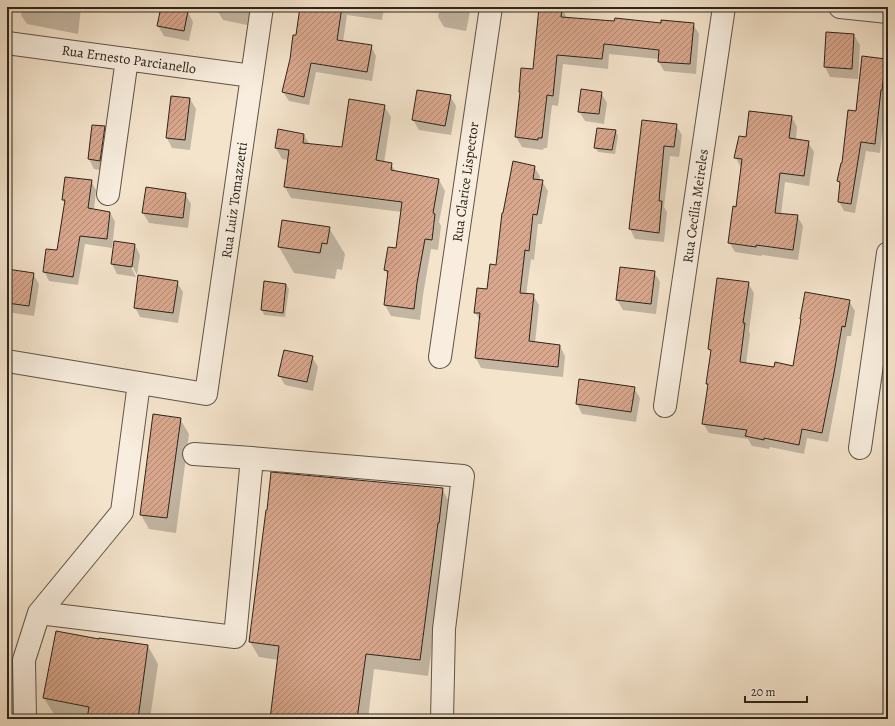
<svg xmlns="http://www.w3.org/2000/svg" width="895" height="726" font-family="Alegreya,serif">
  <defs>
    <pattern id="building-hatch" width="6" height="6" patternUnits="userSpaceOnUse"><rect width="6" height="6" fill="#d9a78d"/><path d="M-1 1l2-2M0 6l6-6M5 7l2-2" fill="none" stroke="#b08872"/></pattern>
  </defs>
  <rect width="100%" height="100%" fill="#f4e4cc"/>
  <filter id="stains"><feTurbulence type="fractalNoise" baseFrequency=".005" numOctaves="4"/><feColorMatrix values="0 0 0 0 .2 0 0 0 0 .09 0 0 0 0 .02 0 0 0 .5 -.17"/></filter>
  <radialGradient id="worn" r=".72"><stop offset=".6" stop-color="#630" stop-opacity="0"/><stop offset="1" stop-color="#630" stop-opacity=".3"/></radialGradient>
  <path fill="#0003" d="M23 7H81L78 34 27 24 21 15Z
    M96 7H136L135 12Z
    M162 7 188 12 193 22 189 41 164 36 158 26Z
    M218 7H256L252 26 223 20 217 10Z
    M301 7H384L382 20 347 15 343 42 371 46 376 56 372 81 316 72 309 105 289 101 283 92 297 36Z
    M440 7H471L466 31 444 27 438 17Z
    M562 9 567 18 662 24H693L699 34 696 74 664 71 659 62V59L609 54 608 69 563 64 558 106 552 105 547 148H544L543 150 522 147 516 137 521 94 520 92 522 69 534 70Z
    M827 33 854 35 860 45 858 79 830 77 825 67Z
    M885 60 888 64V92L887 99H886L880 153 866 151 855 213 844 211 839 202 841 185 838 181 857 112Z
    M418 91 450 96 456 106 451 135 419 130 413 120Z
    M601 93 607 103 604 124 585 121 579 111Z
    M190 99 196 109 190 150 172 148 167 138Z
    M384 106 391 117 384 163 391 164 396 172 439 180 445 191 439 222 441 226 438 250 431 249 423 295 420 320 391 316 385 305 388 276 385 270 397 249 402 212 291 198 285 187 288 160 282 159 276 148 304 135 310 145 343 148Z
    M792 117 797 127 796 140 808 142 814 152 809 186 785 182 781 214 797 216 803 226 798 260 762 255 761 256 735 252 729 242 737 208 741 168 736 158 747 138Z
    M643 121 676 125 682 135 679 157 670 156 664 207 667 212 664 242 635 239 630 229Z
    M93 126 104 127 110 137 105 171 94 169 89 159Z
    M616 131 618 136 615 154 598 152 595 147Z
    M534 167 540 176 539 181H542L548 191 542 224H538L534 260 531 259 526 295H533L539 305 535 343 560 346 565 356 563 377 481 368 476 358 480 321 475 312 488 291Z
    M91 181 96 190 94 210 110 212 115 222 112 248 85 244 78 285 49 281 44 271 58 251 65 204 63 200Z
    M185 194 191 204 188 228 149 223 143 213Z
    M329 228 345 254 342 270 337 269 335 279 294 273 279 247Z
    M135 245 140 255 137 275 130 262 129 263 136 277 117 274 112 264Z
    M621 268 654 272 660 282 656 314 623 310 617 300Z
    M7 270 33 274 39 284 34 316 7 312Z
    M177 282 183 292 178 323 140 317 135 307Z
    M265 282 286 284 289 289 285 317 264 315 262 310Z
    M748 283 754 293 749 331 750 334 746 364 775 368 794 367 849 301 855 311 851 336H847L839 384 828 442 807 438 804 454 770 447 769 449 752 446 748 439 709 433 703 423 709 386 707 384 712 354 709 349Z
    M312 357 318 367 313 391 285 385 279 375Z
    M634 388 640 398 636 422 582 414 577 404Z
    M180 419 189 434 176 533 149 529 141 515Z
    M442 489 451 505 428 676 374 669 368 719H271L279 660 259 657 250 642Z
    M100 641 148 646 158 664 150 719H72L55 716 44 698Z"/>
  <path fill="url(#building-hatch)" stroke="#2d241a" d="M161 7H169L188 11 184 31 157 26Z
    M300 7H342L337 40 372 45 367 72 311 63 304 97 282 92 290 59 293 35H296Z
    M539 7 562 8 561 17 614 21 615 18 661 23V20L694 23 690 64 658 62 659 50 604 44 602 59 557 55 553 96 547 95 542 138H538V140L515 137 520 92H519L521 68 533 69Z
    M826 32 854 34 852 69 824 67Z
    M862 56 886 59 882 90H881L875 144 861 142 851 204 838 202 840 182 837 181 841 163H842L848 110 856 111Z
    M581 89 602 92 599 114 578 112Z
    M417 90 451 95 445 126 412 120Z
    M171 96 190 98 185 140 166 138Z
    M349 99 385 105 376 160 392 163 391 170 439 179 433 213 435 214 432 240 425 239 417 283 414 309 384 305 388 271 384 270 388 247 396 248 402 202 284 187 289 150 275 148 278 129 304 134 303 143 342 147Z
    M749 111 792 116 789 138 809 141 804 176 780 173 775 213 798 215 793 250 756 245V247L728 243 733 206 736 207 742 159 734 158 739 136 746 137Z
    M642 120 677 124 674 147 664 146 659 201H662L659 233 629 229Z
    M92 125 105 126 100 161 88 159Z
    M597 128 616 130 612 150 594 148Z
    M513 161 535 166 533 179 543 180 537 215 533 214 529 251 525 250 520 293 534 294 529 341 560 345 558 367 475 358 480 313H474L477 288 487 289 490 264 496 265 502 213H503Z
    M65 177 92 180 88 208 110 212 107 239 80 236 73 277 43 272 46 249 57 250 65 200H62Z
    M146 187 186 193 183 218 142 213Z
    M282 220 330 227 327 244 322 243 320 253 278 247Z
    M114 241 135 244 132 267 111 264Z
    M620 267 655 271 651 304 616 300Z
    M7 269 34 273 29 306 7 303Z
    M138 275 178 281 173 313 134 308Z
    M717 278 749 282 743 323H745L740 362 774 367 775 362 793 366 801 319H800L805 292 850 300 845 327 842 326 834 373 822 433 802 429 799 445 764 438V440L745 436 747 430 702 424 708 384H706L711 350 708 349Z
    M264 281 286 284 283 313 261 310Z
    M284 350 313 356 307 382 278 376Z
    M579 379 635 387 631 412 576 404Z
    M153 414 181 418 167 518 140 515Z
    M271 472 443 488 439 523H438L420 660 366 654 357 719H270L279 646 249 642 266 510H267Z
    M56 631 99 639V638L148 645 138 719H87L89 707 43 698Z"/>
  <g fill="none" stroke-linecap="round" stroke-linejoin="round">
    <defs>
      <path id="minor" d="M840 7 888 12
        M7 43 252 76
        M108 194 127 59
        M440 357 491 7
        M7 361 206 394 262 7
        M665 406 724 7
        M860 448 888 253
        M252 458 463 476 444 629 442 719
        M39 613 235 637 252 458 194 454
        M25 719 24 660 39 613 122 512 139 383"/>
    </defs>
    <use href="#minor" stroke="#5f5446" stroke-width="24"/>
    <use href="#minor" stroke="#f8edde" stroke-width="22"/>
  </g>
  <g text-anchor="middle" stroke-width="4" stroke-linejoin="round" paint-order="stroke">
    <g font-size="14" fill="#2d241a" stroke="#f8edde">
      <text transform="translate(129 59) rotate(8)" y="5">Rua Ernesto Parcianello</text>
      <text transform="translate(465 182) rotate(-82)" y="5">Rua Clarice Lispector</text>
      <text transform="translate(234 200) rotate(-82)" y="5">Rua Luiz Tomazzetti</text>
      <text transform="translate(695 206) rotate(-82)" y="5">Rua Cecília Meireles</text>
    </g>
  </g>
  <rect width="895" height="726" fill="none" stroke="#f4e4cc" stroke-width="24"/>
  <rect x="8" y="8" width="879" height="710" fill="none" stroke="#2d241a" stroke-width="2"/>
  <rect x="12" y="12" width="871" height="702" fill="none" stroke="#2d241a"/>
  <path d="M745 696v6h62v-6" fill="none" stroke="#2d241a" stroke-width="2"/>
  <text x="751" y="696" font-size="12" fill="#2d241a" stroke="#f8edde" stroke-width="3" paint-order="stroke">20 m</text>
  <rect width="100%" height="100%" filter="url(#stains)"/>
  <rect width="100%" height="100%" fill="url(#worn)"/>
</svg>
